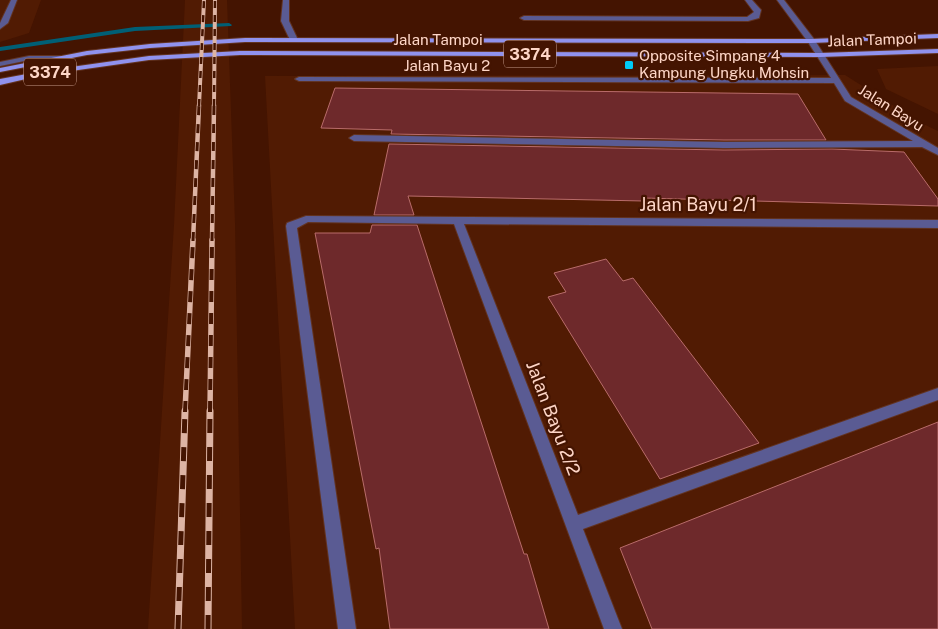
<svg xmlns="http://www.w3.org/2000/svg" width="938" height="629" font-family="'Public Sans',sans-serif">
  <rect width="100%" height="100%" fill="#441401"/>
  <path fill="#511b03" d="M0 0H41L29 33 0 42Z
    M185 0H227L235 223 242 629H148L174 225Z
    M938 66V114L886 89 877 69Z
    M845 75 919 122 938 131V629H295L265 76Z"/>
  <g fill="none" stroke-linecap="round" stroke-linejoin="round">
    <path fill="#005f75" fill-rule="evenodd" d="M229 23 232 25 231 26 135 31 0 51V47L135 27Z"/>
  </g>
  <path fill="#6e292b" stroke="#b96c6a" d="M335 88 798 94 826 140H724L391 134 392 130 321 128Z
    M389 144 724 150 832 149 904 152 938 199V206L644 198V201L408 196 414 215H374Z
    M372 225H417L524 554H527L549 629H390L379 548 376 549 315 233H370Z
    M606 259 623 281 633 278 759 443 660 479 548 297 566 292 554 273Z
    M938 422V629H652L620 548Z"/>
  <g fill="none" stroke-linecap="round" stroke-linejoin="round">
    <defs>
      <path id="minor" d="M11 0H17L8 23 0 29V23Z
        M283 0H289V21L298 40 297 42H291L281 21Z
        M745 0H752L761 10 759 18 748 21 524 20 520 18 524 16 747 17 754 12Z
        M777 0H784L814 39 851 97 938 148V155L922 147 724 148 354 141 349 138 354 135 724 142 913 141 845 101 834 83 299 81 295 79 299 77 831 78 808 42Z
        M29 56H60L64 58 60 60H29L0 66V62Z
        M306 216 938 220V228L464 224 578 515 938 388V400L583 529 622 629H604L454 224 308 222 297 228 356 629H338L286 226 287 223Z"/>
      <path id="major" d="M938 34V38L811 43 245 42 150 48 87 55 0 72V68L87 51 150 44 245 38 811 39Z
        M938 49V53L820 57 240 55 149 60 43 75 0 85V79L43 71 149 56 240 51 820 53Z"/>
    </defs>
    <use href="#minor" stroke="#623321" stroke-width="2"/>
    <use href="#major" stroke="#623321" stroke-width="2"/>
    <use href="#minor" fill="#5a5b93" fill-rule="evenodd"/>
    <use href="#major" fill="#9092ee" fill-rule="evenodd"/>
    <defs>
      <path id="rail-far3" d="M199 106 204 0
        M214 106 215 0"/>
      <path id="rail-far2" d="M193 241 199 105
        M212 241 214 105"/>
      <path id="rail-far1" d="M185 412 193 240
        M210 412 212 240"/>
      <path id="rail" d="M178 629 185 411
        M208 629 210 411"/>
    </defs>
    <use href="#rail-far3" stroke="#ddb4a4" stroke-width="4"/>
    <use href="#rail-far2" stroke="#ddb4a4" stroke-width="4.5"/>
    <use href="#rail-far1" stroke="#ddb4a4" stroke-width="5.5"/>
    <use href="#rail" stroke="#ddb4a4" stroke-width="7"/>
    <use href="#rail-far3" stroke="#441401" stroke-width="2.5" stroke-dasharray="7" stroke-linecap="butt"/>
    <use href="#rail-far2" stroke="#441401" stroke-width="3" stroke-dasharray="9" stroke-linecap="butt"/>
    <use href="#rail-far1" stroke="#441401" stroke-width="4" stroke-dasharray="11" stroke-linecap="butt"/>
    <use href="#rail" stroke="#441401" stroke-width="5" stroke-dasharray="14" stroke-linecap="butt"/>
  </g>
  <rect fill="#00cbf8" stroke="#441401" stroke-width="2" x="624" y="60" width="10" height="10" rx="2.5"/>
  <g text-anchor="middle" stroke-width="4.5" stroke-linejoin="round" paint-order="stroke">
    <g font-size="15" fill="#fed6c7" stroke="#441401">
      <text x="438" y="45">Jalan Tampoi</text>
      <text transform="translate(872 40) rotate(-2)" y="5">Jalan Tampoi</text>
      <text x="447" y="71">Jalan Bayu 2</text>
      <text transform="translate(891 108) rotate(32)" y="5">Jalan Bayu</text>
    </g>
    <g font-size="15" fill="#fed6c7" stroke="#441401" text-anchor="start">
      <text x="639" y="61">Opposite Simpang 4<tspan x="639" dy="17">Kampung Ungku Mohsin</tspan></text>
    </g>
    <g fill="#441401" stroke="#c69c8c" stroke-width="1">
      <rect x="504" y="40.5" width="52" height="27" rx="4"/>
      <rect x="24" y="58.5" width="52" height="27" rx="4"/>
    </g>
    <g font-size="16" font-weight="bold" fill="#fed6c7">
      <text x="530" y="60">3374</text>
      <text x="50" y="78">3374</text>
    </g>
    <g font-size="18" fill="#fed6c7" stroke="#441401">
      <text x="698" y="211">Jalan Bayu 2/1</text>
      <text transform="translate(553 418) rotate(69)" y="6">Jalan Bayu 2/2</text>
    </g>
  </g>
</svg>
